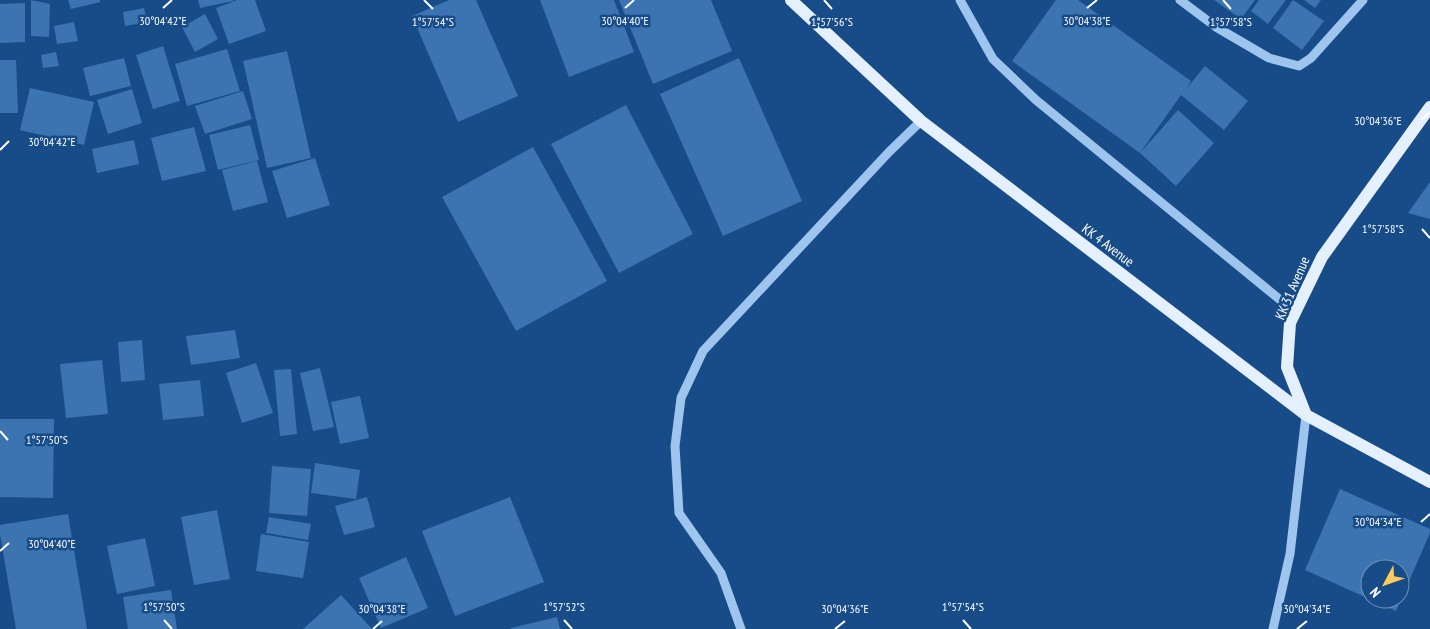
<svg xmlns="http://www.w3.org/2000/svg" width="1430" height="629" font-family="'PT Sans Narrow',sans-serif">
  <rect width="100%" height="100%" fill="#174c88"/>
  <path fill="#3b74b0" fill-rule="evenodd" d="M31 0 50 4 49 37 31 36Z
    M68 0H100V2L71 9Z
    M198 0H233V1L200 8Z
    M237 0H255L266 31 229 44 216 8Z
    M449 0H476L518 96 458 122 412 16Z
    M540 0H614L634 52 569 77Z
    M619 0H711L732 51 653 84Z
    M1056 0H1078L1191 81 1186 89 1205 66 1248 101 1224 130 1181 95 1140 153 1178 110 1214 143 1176 186 1140 153 1012 61Z
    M1214 0H1255L1241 19Z
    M1259 0H1286L1268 24 1251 11Z
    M1293 0 1324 21 1302 50 1273 28Z
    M1304 0H1321L1315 8Z
    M25 3V42L0 43V4Z
    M144 8 147 22 125 26 123 12Z
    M205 14 218 39 195 52 182 27Z
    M74 22 78 41 57 44 54 26Z
    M163 46 180 101 153 109 136 55Z
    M227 49 240 91 187 106 175 64Z
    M287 51 311 158 267 168 243 61Z
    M56 52 59 66 43 68 41 55Z
    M124 58 131 86 90 96 83 68Z
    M739 58 802 201 723 236 660 94Z
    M0 60H16L18 113H0Z
    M30 88 94 102 84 145 20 130Z
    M132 89 142 123 108 134 97 100Z
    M243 91 252 119 205 134 195 106Z
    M626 105 693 234 619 273 551 144Z
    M250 125 259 160 218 170 209 135Z
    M194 127 206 171 162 181 151 138Z
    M134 140 139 164 97 173 92 149Z
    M533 147 607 281 516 331 442 197Z
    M315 158 330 205 287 218 272 171Z
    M257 161 268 202 233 211 222 170Z
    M1430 182V219L1408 213Z
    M235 330 240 358 191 365 186 336Z
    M142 340 145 380 121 382 118 342Z
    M102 360 108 414 66 418 60 364Z
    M256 363 273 413 242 423 226 373Z
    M320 368 334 427 313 431 300 373Z
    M291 369 297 434 280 436 274 370Z
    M200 380 204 416 163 420 159 384Z
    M360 396 369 438 340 444 331 402Z
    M0 419H54L53 498 0 497Z
    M315 463 360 470 356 499 311 493Z
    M272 466 311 469 307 516 269 513Z
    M1340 489 1430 529V533L1396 611 1305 570ZM1370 569H1400V599H1370Z
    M367 497 375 527 344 535 335 506Z
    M510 497 544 582 455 616 422 531Z
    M217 510 230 579 194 585 181 517Z
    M68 514 87 629H16L0 534V525Z
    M269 517 311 524 308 540 266 533Z
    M261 534 309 542 303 578 256 571Z
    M145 538 155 586 117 594 107 546Z
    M406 557 428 608 381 628 359 578Z
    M171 590 177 629H128L123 597Z
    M341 595 372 629H303Z
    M557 617 560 629H511V628Z"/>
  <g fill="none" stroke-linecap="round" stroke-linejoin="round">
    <path stroke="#9ec5ee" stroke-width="9" d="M960 0 993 59 1036 100 1295 312
      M1180 0 1216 27 1269 58 1299 66 1311 58 1363 0
      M741 629 721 573 679 513 675 446 681 398 703 351 889 152 921 121
      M1273 629 1290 554 1306 415"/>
    <path stroke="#e5f0ff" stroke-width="12" d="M791 0 921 121 1306 415 1430 482
      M1306 415 1287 367 1290 323 1322 257 1430 107"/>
  </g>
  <path fill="none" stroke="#fff" stroke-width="2" d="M424 0 433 9M824 0 832 9M1223 0 1231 9M163 8 172 0M625 8 634 0M1087 8 1097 0M1421 120 1430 112M0 150 9 141M1422 229 1430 238M0 431 8 440M1421 522 1430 514M0 551 9 543M164 620 172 629M564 620 572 629M963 620 971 629M373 629 382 621M835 629 845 621M1297 629 1307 621"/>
  <g text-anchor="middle" stroke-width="5" stroke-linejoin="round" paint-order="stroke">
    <g font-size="14" fill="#fff" stroke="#174c88">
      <text transform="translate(1108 245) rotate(37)" y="5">KK 4 Avenue</text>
      <text transform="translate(1292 288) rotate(-67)" y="5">KK 31 Avenue</text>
    </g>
  </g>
  <g font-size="12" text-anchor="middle" fill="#fff" stroke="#174c88" stroke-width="5" stroke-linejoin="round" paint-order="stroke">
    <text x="163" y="25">30°04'42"E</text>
    <text x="625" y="25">30°04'40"E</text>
    <text x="1087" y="25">30°04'38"E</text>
    <text x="433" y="26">1°57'54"S</text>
    <text x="832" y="26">1°57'56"S</text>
    <text x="1231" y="26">1°57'58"S</text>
    <text x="1378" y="125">30°04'36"E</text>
    <text x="52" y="146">30°04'42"E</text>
    <text x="1383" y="233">1°57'58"S</text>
    <text x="47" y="444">1°57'50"S</text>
    <text x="1378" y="526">30°04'34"E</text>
    <text x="52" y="548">30°04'40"E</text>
    <text x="164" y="611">1°57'50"S</text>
    <text x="564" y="611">1°57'52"S</text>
    <text x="963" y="611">1°57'54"S</text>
    <text x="382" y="613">30°04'38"E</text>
    <text x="845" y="613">30°04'36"E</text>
    <text x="1307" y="613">30°04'34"E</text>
  </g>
  <g transform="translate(1385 584) rotate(229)"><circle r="24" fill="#174c88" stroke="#7494b8"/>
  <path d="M0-4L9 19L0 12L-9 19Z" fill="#ffc95b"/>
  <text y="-8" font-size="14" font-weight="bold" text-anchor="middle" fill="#ffffff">N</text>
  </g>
</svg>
